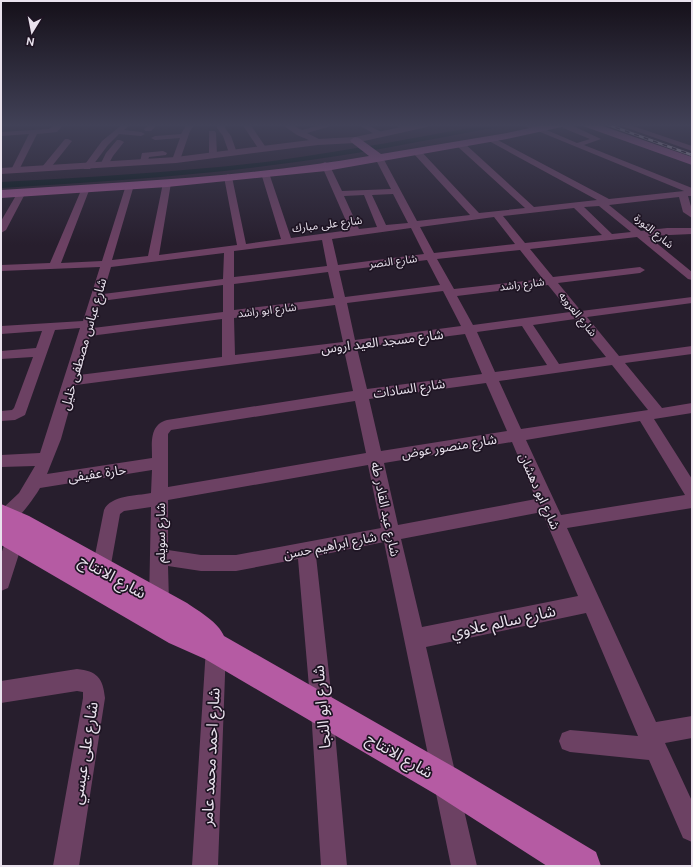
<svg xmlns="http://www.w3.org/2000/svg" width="693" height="867" font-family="'DM Sans','Noto Sans Arabic',sans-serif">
  <rect width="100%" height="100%" fill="#271e2d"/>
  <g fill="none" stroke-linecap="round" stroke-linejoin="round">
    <path fill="#061618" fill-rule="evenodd" d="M492 124H507L503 126C427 140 350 156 273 165 183 177 92 182 1 188V182C92 177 183 172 273 161 346 151 419 137 492 124Z"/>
    <path fill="#6c4163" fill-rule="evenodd" d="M56 124H64L57 132 37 134 18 172H12L11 170 29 134 1 136V132L49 129Z
      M123 124H131L124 130 141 132 145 134 141 136 119 134 108 145 90 169H84L83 167 102 141Z
      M150 124H158L151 131H145L144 129Z
      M187 124H195L190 131 180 160 179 162H173L172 160 180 138 155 140 151 138 155 136 181 134Z
      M217 124H225V128L231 136 237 153 236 155H233L229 153 223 136 217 128Z
      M242 124H250L267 149 266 151H260Z
      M281 124H290L302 130 321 125 320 124H329L331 126 307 133 321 140 322 142 318 144 297 135Z
      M357 124H366L385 134 384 136H378Z
      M394 124H404L411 128 410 130H404Z
      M563 124H569L601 139 584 145 692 188V196H688L692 210V218L683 212 679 197 609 205 641 231 667 228H692V234L648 236 692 272V280L688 279 637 237 530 249 553 277 640 267 645 270 640 273 558 283 581 311 692 297V303L587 317 619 356 692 346V354L625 363 662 408 692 403V413L654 419 692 479V508L567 528 656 722 692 716V738L665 743 692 801V842L683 838 649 760 570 752 562 749 559 741 562 733 570 730 638 736 586 613 426 647 477 866H451L384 542 316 556 333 710 347 866H321L311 710 298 559 236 571H201L168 566 169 602 166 609 159 611 152 609 149 602 151 507 124 511 120 514 110 570 108 576 101 578 94 576 92 570 104 510C111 495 136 496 151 493L152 470 40 488C33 500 14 526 1 530V510L19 493 35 466 1 467V455L40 453 80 328 55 330 25 415 15 420 1 421V411L12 410 14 408 33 357 1 359V351L36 348 42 331 1 334V326L83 321 100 267 1 271V265L50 263 82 188 86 185 90 188 61 263 102 261 126 185 130 182 134 185 112 260 148 256 163 183 167 180 171 183 159 255 237 245 224 177 228 174 232 177 246 244 281 239 261 173 265 171 269 173 291 238 350 230 321 164 325 162 329 164 342 191 391 189 375 158 379 156H382L417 221 470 215 413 153 412 151 416 149H419L479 213 525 208 457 146V142H463L534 207 597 200 489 141 488 139 492 137 609 199 684 191 528 127 529 125H535L577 143 590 139 563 128ZM393 194 408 223 386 225 372 195ZM364 195 377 227 359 229 344 196ZM599 206 631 232 612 234 584 207ZM574 208 602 235 525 243 503 216ZM494 217 515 244 434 253 420 227ZM411 228 424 254 338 265 332 239ZM322 240 327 266 234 277V251ZM520 250 543 279 454 289 437 259ZM224 253 223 279 103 294 111 267ZM427 260 440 285 345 297 339 271ZM328 272 334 298 234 310V284ZM223 285V312L93 328 101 301ZM548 285 570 312 473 325 457 296ZM443 291 461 326 355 340 347 303ZM335 305 343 342 235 355 234 318ZM222 319V357L79 375 90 336ZM575 319 606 357 559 364 533 325ZM522 326 547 365 495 372 477 332ZM465 334 482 374 367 389 357 348ZM344 350 353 391 167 420C149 425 152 443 152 458L47 474 61 439 76 385ZM612 365 648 410 521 429 499 381ZM486 383 507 431 381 451 369 399ZM355 401 366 453 168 487V434L171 430ZM640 421 685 495 561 515 526 440ZM512 442 536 499 398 525 384 463ZM368 465 381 528 236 555H201L168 550V500ZM542 512 578 596 422 627 401 539Z
      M616 124H627L692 146V151Z
      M209 131H215L216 133 217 155 213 157 209 155Z
      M65 139H68L72 141 48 171H42V167Z
      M117 140H120L124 142 113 156 107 167H101L100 165 106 153Z
      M163 151 167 153 166 155 149 157 147 164H144L140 162 142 153Z
      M22 189 26 192 6 230 1 233V221L18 192Z
      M17 524 23 527 26 532 10 582 8 588 1 591V554L11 527Z
      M216 638 223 641 226 648 218 866H192L206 648 209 641Z
      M77 669C97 671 103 678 105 698L79 866H53L83 698V692L77 691 1 703V681Z"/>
    <path fill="#6c4163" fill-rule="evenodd" d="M415 124H431L427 127 355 143 318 145 176 163 1 174V168L176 157 318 139 355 137Z
      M522 124H533L537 127 532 130Z"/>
    <path fill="#965087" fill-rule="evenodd" d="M548 124H567L566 126 507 139 326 171 167 187 1 198V190C124 182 248 177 369 156L351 142 350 140 355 137 359 138 381 154 507 133Z
      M582 124H597L692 157V165L583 126Z"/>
    <path fill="#b55ba3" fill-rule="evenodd" d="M1 504 29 516 187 603C200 612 218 622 224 636L459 770 596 852 601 866H547L435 794 205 659 169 643 1 545Z"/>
    <defs>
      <path id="rail" d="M606 124 692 155"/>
    </defs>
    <use href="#rail" stroke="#b5adb9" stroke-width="2.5"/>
    <use href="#rail" stroke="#1e1423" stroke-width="1.5" stroke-dasharray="5" stroke-linecap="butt"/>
  </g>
  <linearGradient id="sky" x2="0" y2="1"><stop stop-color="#151019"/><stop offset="0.51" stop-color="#414157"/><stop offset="1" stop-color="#414157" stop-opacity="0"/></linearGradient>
  <rect width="693" height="245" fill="url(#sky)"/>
  <g text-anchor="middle" stroke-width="3.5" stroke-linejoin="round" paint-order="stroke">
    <g font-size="11" fill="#e9e2ed" stroke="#1e1423">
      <text transform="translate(327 224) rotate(-7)" y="4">شارع على مبارك</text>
      <text transform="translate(654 231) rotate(39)" y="4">شارع الثورة</text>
      <text transform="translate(393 261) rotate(-7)" y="4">شارع النصر</text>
      <text transform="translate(522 284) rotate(-7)" y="4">شارع راشد</text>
      <text transform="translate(267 310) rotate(-7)" y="4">شارع ابو راشد</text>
      <text transform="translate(578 314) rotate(51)" y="4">شارع العروبه</text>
    </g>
    <g font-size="13" fill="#e9e2ed" stroke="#1e1423">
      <text transform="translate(382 341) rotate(-7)" y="5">شارع مسجد العيد اروس</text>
      <text transform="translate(83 344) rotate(-74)" y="5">شارع عباس مصطفى خليل</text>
      <text transform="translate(409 388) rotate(-8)" y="5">شارع السادات</text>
      <text transform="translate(449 446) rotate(-9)" y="5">شارع منصور عوض</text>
      <text transform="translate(97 473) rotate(-8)" y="5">حارة عفيفى</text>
      <text transform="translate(540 491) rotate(66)" y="5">شارع ابو دهشان</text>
      <text transform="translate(386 509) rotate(78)" y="5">شارع عبد القادر طه</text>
      <text transform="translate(160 533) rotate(-90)" y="5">شارع سويلم</text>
      <text transform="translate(330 545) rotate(-11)" y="5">شارع ابراهيم حسن</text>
    </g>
    <g font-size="16" fill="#e9e2ed" stroke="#1e1423">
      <text transform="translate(113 576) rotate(29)" y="6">شارع الانتاج</text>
      <text transform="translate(503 621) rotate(-12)" y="6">شارع سالم علاوي</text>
      <text transform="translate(321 707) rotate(-95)" y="6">شارع ابو النجا</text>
      <text transform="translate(84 753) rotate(-81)" y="6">شارع على عيسي</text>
      <text transform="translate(400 755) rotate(30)" y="6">شارع الانتاج</text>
      <text transform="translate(210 757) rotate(-87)" y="6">شارع احمد محمد عامر</text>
    </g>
  </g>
  <rect width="693" height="867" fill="none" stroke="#e9e2ed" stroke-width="4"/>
  <g transform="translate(32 32) rotate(190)" stroke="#1e1423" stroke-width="3" paint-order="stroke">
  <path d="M0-3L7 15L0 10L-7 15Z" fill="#e9e2ed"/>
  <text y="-6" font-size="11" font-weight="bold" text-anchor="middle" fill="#e9e2ed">N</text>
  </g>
</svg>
